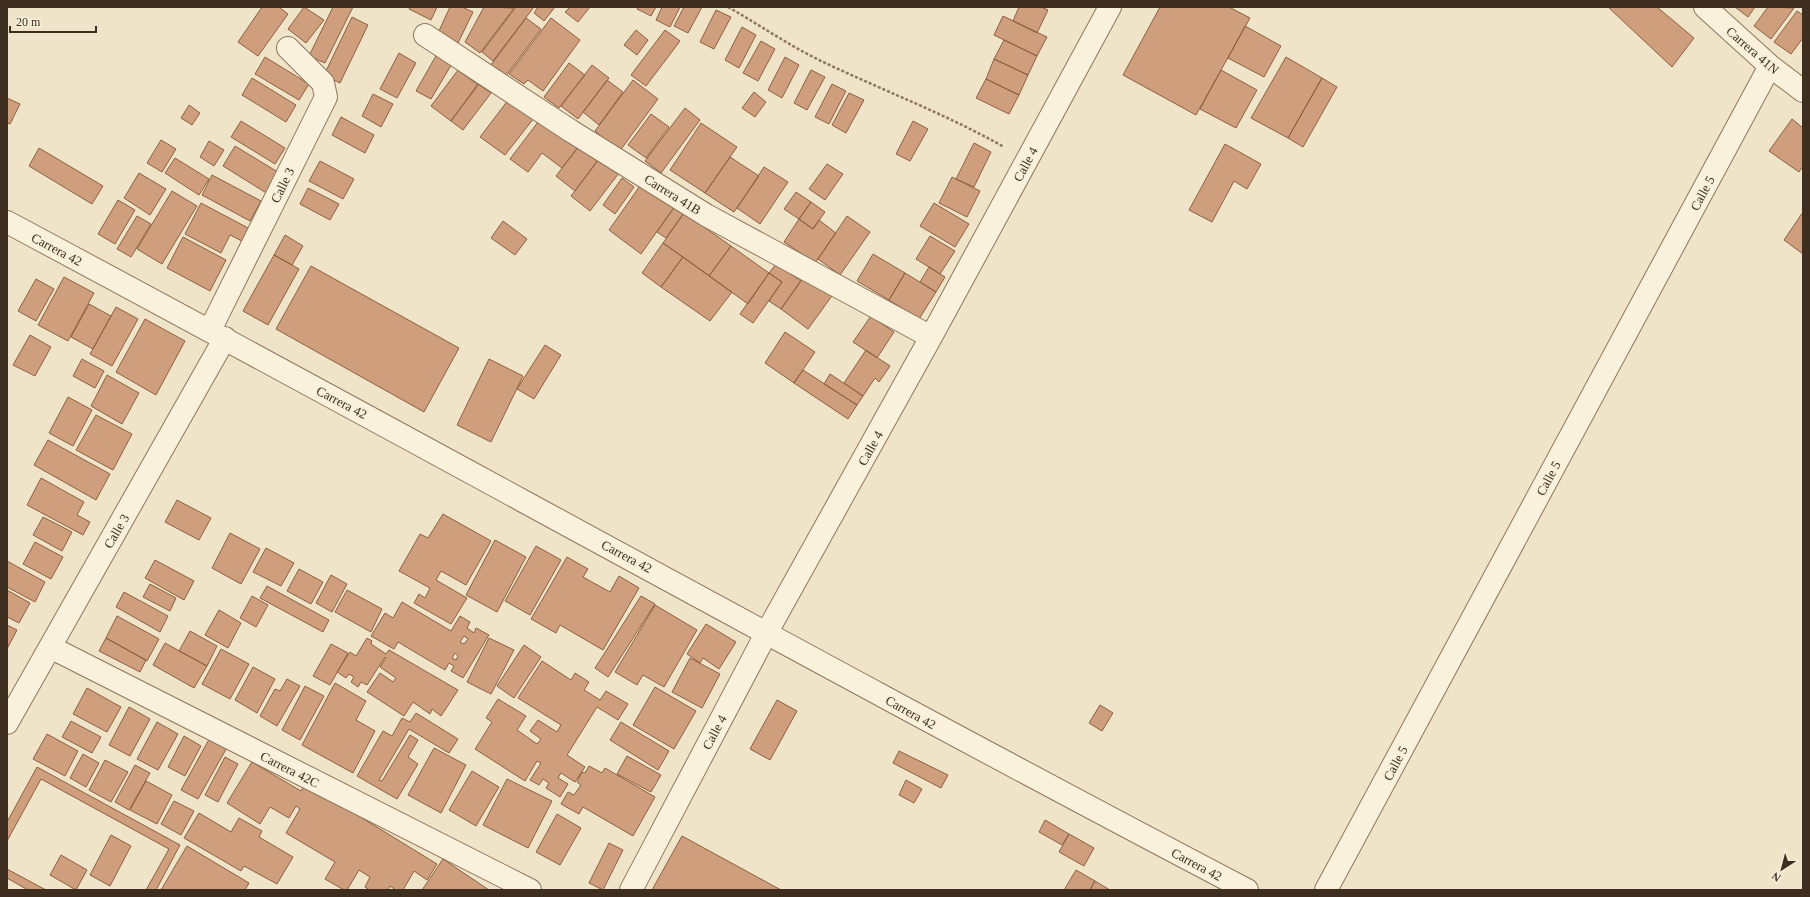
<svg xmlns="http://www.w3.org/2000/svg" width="1810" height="897" font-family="'Times New Roman',serif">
  <rect width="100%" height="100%" fill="#f0e4c8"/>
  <path fill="#cf9f7d" stroke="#8d5f41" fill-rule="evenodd" d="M262 7H279L288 14 258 56 238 42Z
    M304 7 324 20 306 43 288 29Z
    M333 7H353L325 63 309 56Z
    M410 7H437L431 20 409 9Z
    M450 7H462L473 12 458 43 438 33Z
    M484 7 514 8 480 53 465 42Z
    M516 7H534L493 61 482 52Z
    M538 7H555L544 21 534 13Z
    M570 7H590L578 22 565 12Z
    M638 7H656L651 16 637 9Z
    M662 7H680L670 27 656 20Z
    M684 7H702L688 33 674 26Z
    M1019 7H1041L1048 10 1037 33 1013 21Z
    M1160 7H1229L1250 18 1196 115 1123 75Z
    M1608 7H1657L1694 38 1672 67Z
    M1735 7H1755L1748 17Z
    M1768 7 1794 8 1771 39 1754 26Z
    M716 10 731 17 714 49 700 42Z
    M1797 11 1803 15V38L1791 54 1774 42Z
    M1003 16 1047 37 1037 56 994 35Z
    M352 17 368 25 340 83 324 75Z
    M526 18 541 29 505 77 490 66Z
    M551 18 580 40 543 91 528 80 524 84 509 74Z
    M1245 26 1281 46 1264 77 1228 58Z
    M742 27 756 35 739 68 725 60Z
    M636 30 648 40 637 55 624 45Z
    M665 30 680 41 646 86 631 75Z
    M1004 40 1037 56 1028 75 994 59Z
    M761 41 775 49 758 81 743 73Z
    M399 53 416 63 397 98 380 89Z
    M437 54 453 62 431 99 416 91Z
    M265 57 309 84 299 100 255 74Z
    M785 57 799 65 782 98 768 90Z
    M1286 57 1322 78 1288 138 1251 118Z
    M994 59 1028 75 1019 95 986 79Z
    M569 63 585 75 559 108 544 97Z
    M592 65 609 78 578 119 561 106Z
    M458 70 478 85 451 121 431 106Z
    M811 70 825 77 807 110 794 103Z
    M1221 70 1257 90 1236 128 1200 109Z
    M252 78 296 105 286 122 242 95Z
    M1322 78 1337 87 1303 147 1288 138Z
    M986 79 1019 95 1009 114 976 98Z
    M607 80 623 92 599 125 583 112Z
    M633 80 658 99 619 152 595 131Z
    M478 84 491 93 463 130 451 121Z
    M832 84 846 91 829 124 815 117Z
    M754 92 766 102 755 117 742 108Z
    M849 93 864 100 846 133 832 125Z
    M373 94 393 104 381 127 362 116Z
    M7 98 20 104 10 124 7 123Z
    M509 99 534 118 505 155 480 137Z
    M189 105 200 113 192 125 181 118Z
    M685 108 700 120 661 173 645 161Z
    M651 114 669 127 646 158 628 145Z
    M341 117 374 135 365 153 332 135Z
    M541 118 579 146 562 168 542 153 528 172 510 159Z
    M1792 119 1803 128V166L1799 172 1769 151Z
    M241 121 285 148 275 164 231 137Z
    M913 121 928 129 910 161 896 154Z
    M701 123 737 147 705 193 670 170Z
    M161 140 176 149 162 172 147 163Z
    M209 141 224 150 214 166 200 157Z
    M974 143 991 152 974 187 956 179Z
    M1225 144 1261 164 1247 189 1234 181 1212 222 1189 210Z
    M235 146 281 174 268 194 223 166Z
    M579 146 598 160 575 191 556 176Z
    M39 148 103 186 92 204 29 166Z
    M730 157 759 176 734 212 705 193Z
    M175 158 209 179 199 195 165 173Z
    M599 159 619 173 590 211 571 196Z
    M320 161 354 179 343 199 309 181Z
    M827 164 843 174 825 200 809 189Z
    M764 167 788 182 760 224 737 208Z
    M139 173 166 189 150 215 124 198Z
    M212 175 261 201 250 221 202 195Z
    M952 177 980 191 967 217 939 203Z
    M622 178 634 187 615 214 603 205Z
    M642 183 675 206 641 254 609 230Z
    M308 188 339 204 330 220 300 204Z
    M172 191 197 206 162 264 137 249Z
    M796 192 811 202 799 219 784 209Z
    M118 200 135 210 115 244 98 234Z
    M811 202 825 212 813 229 799 219Z
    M201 203 250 229 244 242 230 235 221 253 185 234Z
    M934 203 969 224 955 247 920 226Z
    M675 206 684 213 666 238 657 232Z
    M1803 212V254L1784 240Z
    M684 213 731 246 709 276 663 243Z
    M137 216 151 224 131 257 117 249Z
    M847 216 870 232 840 275 818 259Z
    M799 219 813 229 819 220 836 233 815 263 784 242Z
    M503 221 527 239 515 255 491 238Z
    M285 235 303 246 292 265 274 255Z
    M930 236 955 251 940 274 916 259Z
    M183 237 226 260 210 291 167 268Z
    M663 243 683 257 661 287 642 273Z
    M731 246 769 273 748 304 709 276Z
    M873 254 905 273 889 300 857 281Z
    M274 255 299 269 268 325 243 311Z
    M683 257 732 292 710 321 661 287Z
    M776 264 801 281 781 309 769 301 782 282 769 273Z
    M311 266 459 348 424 412 276 329Z
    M929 267 945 277 936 292 920 282Z
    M769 273 782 282 753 323 740 314Z
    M806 273 834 293 808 329 781 309Z
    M905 273 936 292 919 319 889 300Z
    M64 277 94 293 68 341 38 325Z
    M36 279 54 289 36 321 18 311Z
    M89 304 111 316 93 349 71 337Z
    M116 307 138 319 112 366 90 354Z
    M871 316 894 332 877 358 853 342Z
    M145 319 185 341 156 395 116 372Z
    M785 332 815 352 794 383 765 363Z
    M30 335 51 347 35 376 13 365Z
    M545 345 561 355 534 399 517 389Z
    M866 350 890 366 879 382 875 378 863 396 844 383Z
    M82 359 104 371 95 388 73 376Z
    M489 359 523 376 491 442 457 425Z
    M803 370 857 405 848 419 794 383Z
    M830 374 863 396 857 405 824 384Z
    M107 375 139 393 122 424 91 406Z
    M68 397 92 410 73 446 49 433Z
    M96 415 132 434 113 470 76 450Z
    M48 440 110 474 96 500 34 465Z
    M41 478 84 502 77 515 90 522 83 535 27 505Z
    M177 500 211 518 199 540 165 522Z
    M443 514 491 541 466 585 441 571 436 580 467 598 451 624 414 603 419 594 425 598 430 588 399 571 420 534 428 538Z
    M43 517 72 532 62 551 33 535Z
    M230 533 260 549 241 584 212 568Z
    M495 540 526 557 497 612 466 595Z
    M35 542 63 557 51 579 23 564Z
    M536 546 561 560 530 615 505 601Z
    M266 548 294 563 281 586 253 572Z
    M567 557 588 569 583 577 610 592 619 576 639 588 603 650 560 625 556 633 531 619Z
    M155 560 194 581 184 600 145 578Z
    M7 561 45 582 35 602 7 587Z
    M299 569 323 582 311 604 287 591Z
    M331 575 347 584 332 612 316 603Z
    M150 584 176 598 170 611 143 597Z
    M267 586 329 620 323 632 260 598Z
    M7 590 30 603 19 623 7 617Z
    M347 590 382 609 371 632 335 612Z
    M124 592 168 616 160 632 116 607Z
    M252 596 268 605 256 627 240 618Z
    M641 596 655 604 608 677 595 668Z
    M402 602 451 631 460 616 470 622 467 628 474 633 476 628 489 635 463 678 451 671 454 666 449 663 445 670 398 642 394 649 371 636 385 613 393 618ZM464 636 468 639 464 644 460 642ZM455 653 458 656 456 660 452 658Z
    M655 605 697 630 664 687 643 675 637 685 615 672Z
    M219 610 241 623 228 648 205 635Z
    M117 616 159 639 147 661 106 638Z
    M706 624 736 642 719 669 703 658 700 663 687 654Z
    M7 625 17 630 7 649Z
    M190 631 217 646 207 666 179 651Z
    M106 638 146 660 140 672 99 651Z
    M367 638 372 641 371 644 386 654 389 650 458 690 441 716 432 709 430 714 413 702 404 716 367 692 380 673 393 682 396 678 380 667 386 658 385 657 367 685 361 682 358 687 351 682 354 677 349 674 346 678 337 672 350 652 356 656Z
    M489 638 514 650 491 694 467 682Z
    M165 643 207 666 194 688 153 665Z
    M331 644 348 653 330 685 313 676Z
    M524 645 541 657 514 698 497 686Z
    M221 649 249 664 230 699 202 684Z
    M690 658 720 674 702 708 672 692Z
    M542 661 571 680 575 673 589 682 584 690 600 700 606 691 628 704 618 720 597 707 567 755 585 767 575 782 561 773 558 778 568 784 560 797 546 788 549 783 543 779 539 785 530 780 541 763 537 761 525 781 475 749 492 722 486 718 498 699 526 716 517 730 537 744 541 739 530 731 538 720 557 732 561 725 518 698Z
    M253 667 275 679 257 713 235 700Z
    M287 679 300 686 277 726 260 716 275 689 280 691Z
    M335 683 366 701 356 720 375 731 353 773 302 745Z
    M305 686 324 696 300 740 282 730Z
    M655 687 696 711 674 749 633 725Z
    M87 688 121 707 107 732 73 714Z
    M777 700 797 711 770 760 750 749Z
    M1100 705 1113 713 1102 731 1089 723Z
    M129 707 150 719 130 756 109 745Z
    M416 713 458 739 449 753 409 729 379 780 382 781 410 735 418 740 408 757 418 764 397 799 357 776 383 731 392 736 402 718 410 722Z
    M71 721 101 737 92 753 62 737Z
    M157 722 178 734 158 770 137 759Z
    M621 722 669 751 658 770 610 740Z
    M47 734 78 751 65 776 33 759Z
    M212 734 229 744 198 799 181 790Z
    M184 736 201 746 185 776 168 767Z
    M434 748 466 765 441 813 408 795Z
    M899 751 948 775 941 788 893 763Z
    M83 754 99 763 86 787 70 778Z
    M627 756 661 775 651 792 617 774Z
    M225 757 238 764 218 802 205 795Z
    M105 760 128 772 111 802 89 790Z
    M252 762 301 791 308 779 341 805 437 864 427 880 414 871 403 890H396L390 886 388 890H370L365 887 370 877 359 870 347 890H344L325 879 335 862 286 833 300 809 296 806 289 818 270 807 260 824 227 803Z
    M135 765 150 773 129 810 115 802Z
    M589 766 602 773 605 768 655 797 633 836 583 807 579 814 561 804 568 792 574 795 581 785 577 782 582 772 585 773Z
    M37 767 180 845 156 890H146L169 849 41 779 7 841V822Z
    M472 771 499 787 476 826 449 810Z
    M507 779 552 801 528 848 483 825Z
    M906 780 922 789 914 803 899 795Z
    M146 781 172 795 157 824 130 810Z
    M174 801 194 811 181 835 161 824Z
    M199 813 231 832 239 818 262 831 259 837 293 857 277 884 244 866 241 871 184 838Z
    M557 814 581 828 560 865 536 852Z
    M1045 820 1069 834 1062 845 1039 832Z
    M1069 834 1094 848 1084 866 1059 852Z
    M111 835 131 846 110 886 90 875Z
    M682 836 781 890H652Z
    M609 843 623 850 603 890 589 883Z
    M187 846 249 883 245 890H161Z
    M61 855 87 870 76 890 50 875Z
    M443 859 489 890H422Z
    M7 869 46 890H28L7 878Z
    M1076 870 1095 881 1090 890H1064Z
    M1095 881 1110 890H1090Z"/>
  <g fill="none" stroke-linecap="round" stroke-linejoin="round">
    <defs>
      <path id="minor" d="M1705 7 1770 66 1803 91
        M425 35 571 131 706 215 931 337
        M7 222C421 443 831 672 1247 890
        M210 330 326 97 323 83 288 48
        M50 647 530 890
        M7 723 225 338
        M631 890 767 632 931 337 1110 7
        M1326 890 1770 66"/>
    </defs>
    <use href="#minor" stroke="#8d765c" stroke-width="24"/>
    <path stroke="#8d765c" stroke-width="2.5" stroke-dasharray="3 2" stroke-linecap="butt" d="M728 7C758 24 787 44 817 59 879 89 944 113 1004 147"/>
    <use href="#minor" stroke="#faf1dc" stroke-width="22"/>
  </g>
  <g text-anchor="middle" stroke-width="3" stroke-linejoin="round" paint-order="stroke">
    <g font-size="13" fill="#3d2e20" stroke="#f7eed8">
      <text transform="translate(1753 50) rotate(41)" y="5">Carrera 41N</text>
      <text transform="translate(1025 164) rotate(-62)" y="5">Calle 4</text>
      <text transform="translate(282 185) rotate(-64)" y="5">Calle 3</text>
      <text transform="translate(1702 193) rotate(-62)" y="5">Calle 5</text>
      <text transform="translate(673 194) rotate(32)" y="5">Carrera 41B</text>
      <text transform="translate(57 249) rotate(28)" y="5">Carrera 42</text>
      <text transform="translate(342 402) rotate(28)" y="5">Carrera 42</text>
      <text transform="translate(870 448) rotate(-61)" y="5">Calle 4</text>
      <text transform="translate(1548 478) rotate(-62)" y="5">Calle 5</text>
      <text transform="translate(116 531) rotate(-60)" y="5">Calle 3</text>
      <text transform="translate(627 556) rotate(28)" y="5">Carrera 42</text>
      <text transform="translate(911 712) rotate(29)" y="5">Carrera 42</text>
      <text transform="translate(714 732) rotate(-62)" y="5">Calle 4</text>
      <text transform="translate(1395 763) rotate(-62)" y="5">Calle 5</text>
      <text transform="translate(290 769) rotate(27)" y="5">Carrera 42C</text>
      <text transform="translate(1197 864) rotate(28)" y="5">Carrera 42</text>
    </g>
  </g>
  <rect width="1810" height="897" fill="none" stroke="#3d2e20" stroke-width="16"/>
  <g transform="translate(1782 869) rotate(216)" stroke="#f7eed8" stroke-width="3" paint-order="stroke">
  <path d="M0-3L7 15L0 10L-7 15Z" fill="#3d2e20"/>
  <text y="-6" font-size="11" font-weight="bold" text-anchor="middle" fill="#3d2e20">N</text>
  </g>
  <path d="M10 26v6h86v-6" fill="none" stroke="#3d2e20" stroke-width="2"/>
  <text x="16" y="26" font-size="12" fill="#3d2e20" stroke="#f7eed8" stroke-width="3" paint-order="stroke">20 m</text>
</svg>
